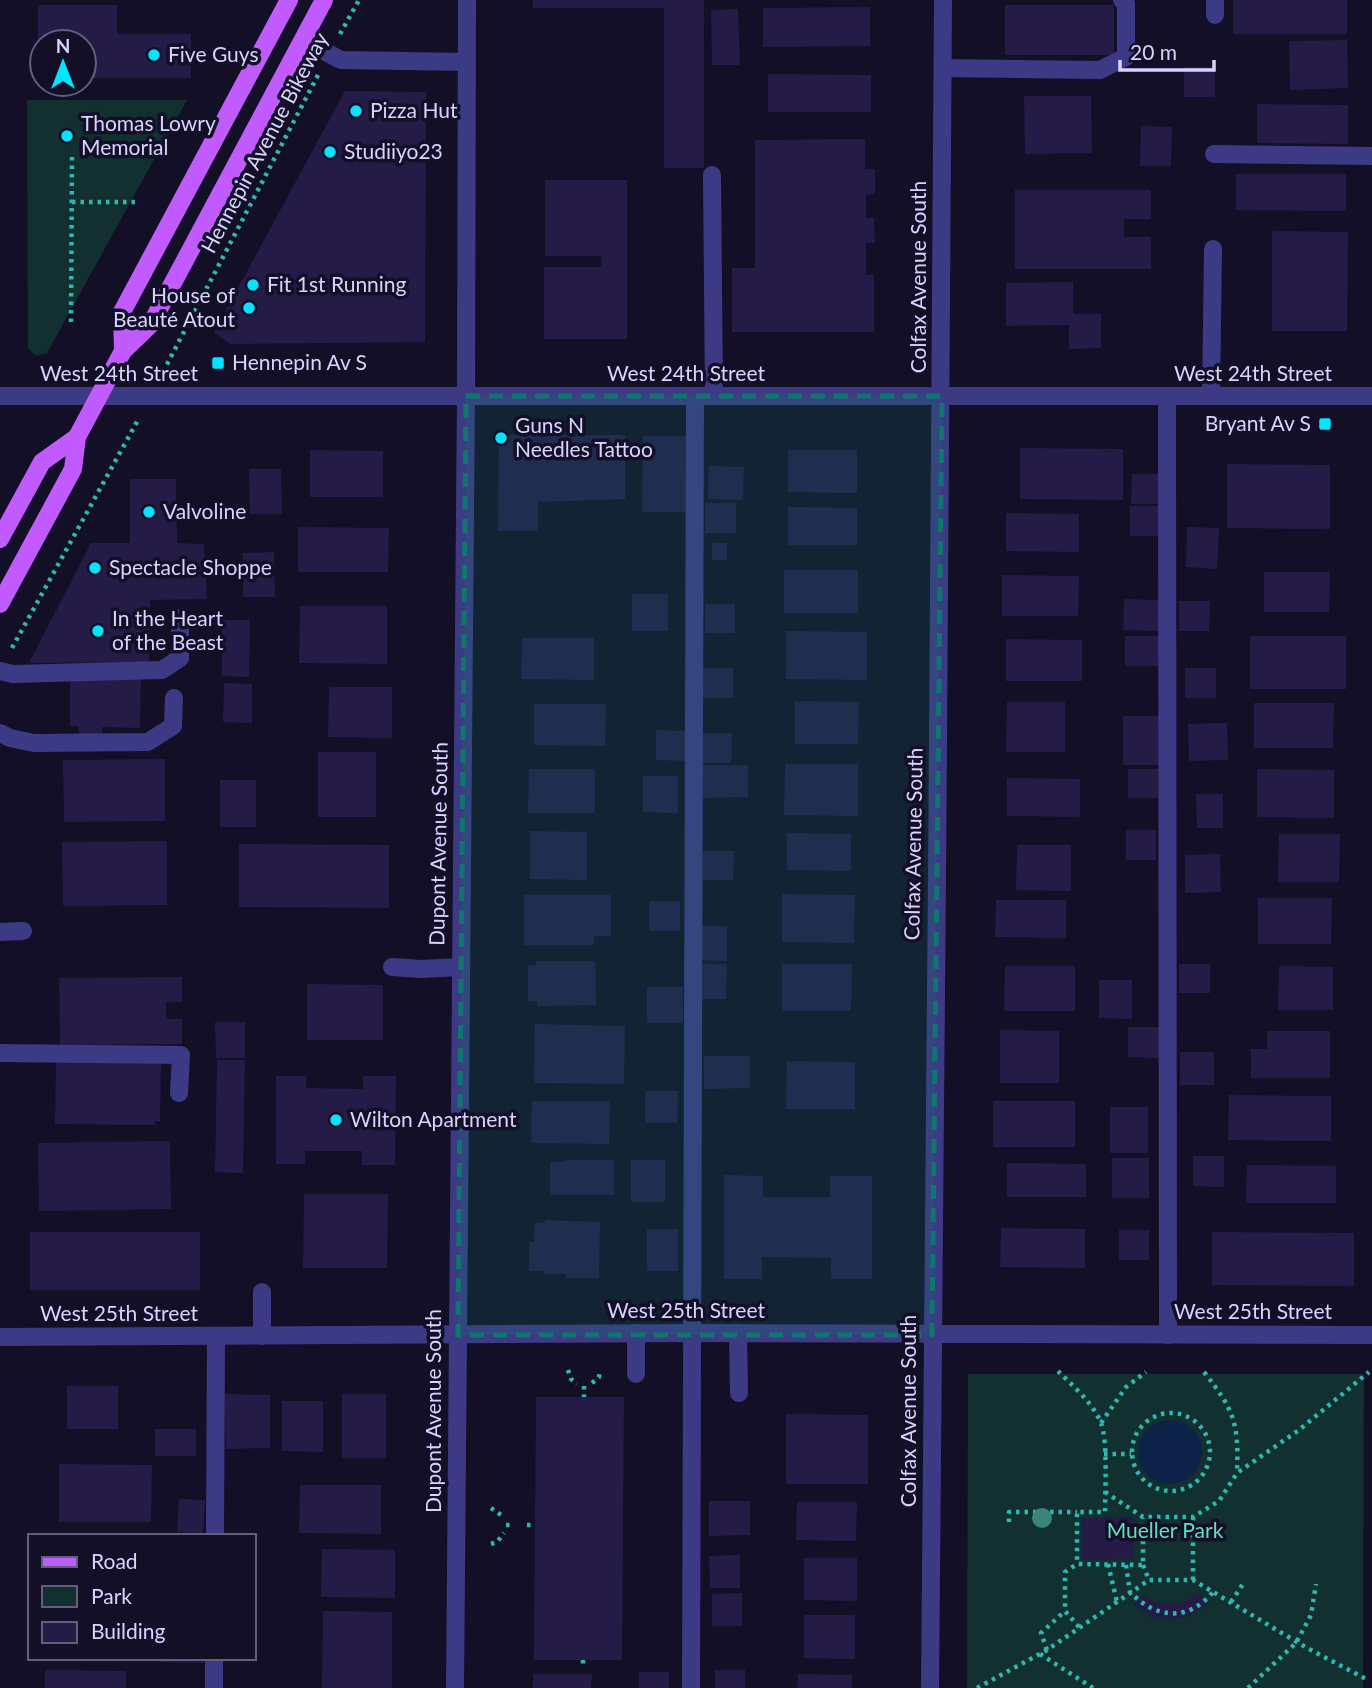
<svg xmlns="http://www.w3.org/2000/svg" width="1372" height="1688" font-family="Lato,sans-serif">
  <rect width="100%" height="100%" fill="#130f26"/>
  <path fill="#12302f" d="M27 100H187L47 353 36 356 28 348Z
    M968 1374H1364L1363 1688H967Z"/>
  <path fill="#0c2248" d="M1138 1452a32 32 0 1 1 64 0a32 32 0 1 1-64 0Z"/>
  <path fill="#241b47" d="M533 0H704V168H664V8H533Z
    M1233 0H1347V34H1233Z
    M38 5H117V34H191V78H84V42H42V78H38Z
    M1005 5H1114V55H1005Z
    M870 7V46L763 47V8Z
    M738 9 740 65H712L711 10Z
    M1347 40 1348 88 1290 90 1289 41Z
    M1184 67H1215V97H1184Z
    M768 74 871 75V112H768Z
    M345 91 426 92 425 342 230 344 214 332Z
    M1024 96H1091L1092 153 1025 154Z
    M1257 104 1348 105V144L1257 143Z
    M1141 126 1172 127 1171 166H1140Z
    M865 139V169H875V194L866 195V218H874L875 243H866V275H874V332H732V268H755V140Z
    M1236 174H1346V211L1236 210Z
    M545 180H627V339H544V267H602L601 256H545Z
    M1015 190H1151V219H1124V237H1151V269H1015Z
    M1272 231 1348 232 1347 331H1272Z
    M1073 282V314H1101V348L1069 349V325L1006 326V283Z
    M499 435H625V499L538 502V531H498Z
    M643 436H687V512H642Z
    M1020 448 1123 449V500L1020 499Z
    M310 450 383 451V497H310Z
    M788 450H857V493L788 492Z
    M1227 464 1330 465V529L1227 528Z
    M709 466 744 467 743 500 708 499Z
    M249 469H281L282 514H250Z
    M1132 474H1162V504H1131Z
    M130 479H176L177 543 204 544 207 599 150 600 149 662 29 663 91 543H130Z
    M705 503H736V533H705Z
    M1130 506H1161V536H1130Z
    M788 507 857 508V545H788Z
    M1006 513 1079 514V552L1006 551Z
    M298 527 389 528 388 572H298Z
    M1187 527 1219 528 1217 569 1186 567Z
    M712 543H727V560H712Z
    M274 552 275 597H243V553Z
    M784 570H858V613H784Z
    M1264 572H1330L1329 612H1264Z
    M1002 575 1079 576 1078 616H1002Z
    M632 594H668V631H632Z
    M1124 599 1159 600V631L1123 630Z
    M1179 601H1210L1209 631H1179Z
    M705 604H735V633H705Z
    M300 606H387V664L299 663Z
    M222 620H250L249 677 222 676Z
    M786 631 867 632V680L786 679Z
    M1125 636H1159V666H1125Z
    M1250 636H1346V689H1250Z
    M522 638H594V680L521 679Z
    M1006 639 1082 640V681H1006Z
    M703 668H733V698H703Z
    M1185 668H1216V698H1185Z
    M70 678 141 679 140 728 102 727V735H79V726H70Z
    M224 683 252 684V723L223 722Z
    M329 687H392V738L328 737Z
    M795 701 859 702 858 744H795Z
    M1007 702H1065V752H1006Z
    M1254 703H1334L1333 748H1254Z
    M534 704H606L605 746 534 745Z
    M1123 716H1160V765H1123Z
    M1227 723 1228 760 1189 761 1188 724Z
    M656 730 686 731V761L656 760Z
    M701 733H732L731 763H701Z
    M318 752H376V817H318Z
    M165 759V821L64 822 63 760Z
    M785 764H858V816L784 815Z
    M701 765H748V797L702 798Z
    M529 769H595V813H528Z
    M1128 769H1158V798H1128Z
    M1257 769 1334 770V818L1257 817Z
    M643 776H678V813L643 812Z
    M1007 778 1080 779V817L1007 816Z
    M220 780H256V827H220Z
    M1196 794H1223V828H1197Z
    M1126 830H1156V860H1126Z
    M530 831 587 832V880L530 879Z
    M787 833 851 834V871L787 870Z
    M1279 834H1340L1339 882H1278Z
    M167 841V905L63 906 62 842Z
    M239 844 389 845V908L239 907Z
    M1017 845H1071V891L1016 890Z
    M703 851H734L733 880H703Z
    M1220 854 1221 892 1185 893V855Z
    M782 894 855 895 854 943 782 942Z
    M524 895H611V936H594V945H524Z
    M1258 898H1332L1331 944H1258Z
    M996 900H1066V938L995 937Z
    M649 901H680V931H649Z
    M698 926H727V961L697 960Z
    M536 961H595L596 1005 537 1006V1001H528V965H536Z
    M696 964H727L726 999H696Z
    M782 964H852L851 1011H782Z
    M1179 964H1210V993H1179Z
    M1005 966H1075V1011H1004Z
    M1279 966 1333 967V1010H1278Z
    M182 977V1002H166V1019H182V1044L60 1045 59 978Z
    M1099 980H1132V1019L1099 1018Z
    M307 984 383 985V1040H307Z
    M647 987H683V1023H647Z
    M215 1022H245V1058H216Z
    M535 1024 625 1026 624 1084 534 1083Z
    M1128 1027H1159V1058L1128 1057Z
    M1000 1030 1059 1031V1083H1000Z
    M1267 1031H1330V1078H1251V1049H1267Z
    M1180 1052H1214V1085H1180Z
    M704 1056H750V1088L704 1089Z
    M217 1060H245L243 1173 215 1172Z
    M56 1061 161 1063 160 1122 155 1121V1125L55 1124Z
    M787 1061 855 1062V1109H786Z
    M276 1076H306V1088L363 1089V1076H396L395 1165H362V1151H305V1164H276Z
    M645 1091H678L677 1123H645Z
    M1229 1095 1331 1096V1141L1228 1140Z
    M532 1101H610L609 1144 531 1143Z
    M993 1101H1075V1147H993Z
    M1110 1107H1148V1153H1110Z
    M170 1141 171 1209 39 1211 38 1143Z
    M1193 1156H1224V1187L1193 1186Z
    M1112 1158H1149V1198H1112Z
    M565 1160H614V1195H550V1162H565Z
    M631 1160H665V1202H631Z
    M1007 1163 1086 1164V1197H1007Z
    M1247 1165 1336 1166V1203H1246Z
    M724 1175 763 1176V1197H830V1176H872V1279H831V1258L762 1257V1279H724Z
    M304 1194H388L387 1268H303Z
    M545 1220 600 1222 599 1278H566V1274H544V1271H529V1242H534L535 1223H545Z
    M1001 1228 1085 1229V1268L1000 1267Z
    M647 1229H678V1271H647Z
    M1119 1230H1149V1260H1119Z
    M30 1232H200V1290H30Z
    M1212 1232 1354 1233V1286L1212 1285Z
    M67 1386H118V1429H67Z
    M224 1394 270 1395V1448L226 1449Z
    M342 1394H386V1458H342Z
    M536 1397H624L622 1660H534Z
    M282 1401H323V1452L282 1451Z
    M786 1414 868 1415V1484H786Z
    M155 1429H196V1456H155Z
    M59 1464 152 1465 151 1522H59Z
    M300 1485H381V1534L299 1533Z
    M179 1499 205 1500 203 1533 177 1532Z
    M709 1501H750V1535L709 1536Z
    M797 1502H857L856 1541 796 1540Z
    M1133 1517 1134 1559 1082 1560 1081 1518Z
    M322 1549 395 1550V1598L321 1597Z
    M740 1555V1588H710L709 1556Z
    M804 1558H857V1601L804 1600Z
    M1198 1592 1210 1603 1187 1617 1170 1620 1152 1618 1133 1604 1145 1594 1154 1602 1170 1604 1186 1602Z
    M742 1593V1626H712V1594Z
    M323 1611 392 1612V1688H322Z
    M804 1615H855V1659L804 1658Z
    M158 1658H204V1663L158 1662Z
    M45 1670 126 1671V1688H45Z
    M715 1670H745V1688H715Z
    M639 1672H669V1688H639Z
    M533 1674H592L591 1688H533Z
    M798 1674 852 1675V1688H797Z"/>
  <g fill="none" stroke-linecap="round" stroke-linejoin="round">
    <path stroke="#2fb8b0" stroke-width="4.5" stroke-dasharray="3.5 5" stroke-linecap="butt" d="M340 34 359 0
      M72 202H136
      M71 322 72 157
      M163 372 318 75
      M12 648 138 420
      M568 1370 571 1379 577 1384
      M1058 1371C1073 1386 1093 1403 1101 1423 1108 1441 1105 1491 1105 1512H1077V1564
      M1204 1372C1234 1410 1239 1423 1237 1472
      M592 1383 599 1377 600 1370
      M584 1386V1397
      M1132 1452a39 39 0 1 1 78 0a39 39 0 1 1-78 0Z
      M1101 1423 1126 1387 1146 1372
      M1104 1454H1131
      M1105 1492 1143 1517H1193L1219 1501 1237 1473 1299 1430 1369 1372
      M491 1508 504 1517
      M1009 1522V1512H1077
      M506 1525H512
      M527 1525H535
      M491 1544 497 1542 504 1533
      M1108 1564 1117 1602
      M1126 1565 1130 1592C1156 1619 1188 1622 1213 1592
      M1143 1565 1149 1580
      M1193 1580V1517
      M1231 1602 1243 1584
      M1079 1627 1065 1611V1572L1077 1564 1143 1565V1518
      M1047 1650 1041 1633 1065 1611
      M1040 1654 1093 1688
      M583 1660V1667
      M977 1688 1047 1650 1149 1580H1193L1307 1648 1368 1680
      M1248 1688 1296 1643 1311 1615 1316 1584"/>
    <path stroke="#3d3a85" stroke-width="18" d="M1215 0V15
      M303 40 341 60 467 62
      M943 68 1100 70 1126 57V4L1122 0
      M1214 154 1372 156
      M712 175 714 396
      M1167 396 1168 1335
      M1211 396 1213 249
      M0 671 13 674 162 670 180 658V618
      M0 733 10 738 34 743 148 742 173 726 174 698
      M0 932 23 931
      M392 967 421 969 461 967
      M0 1053 181 1055 179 1093
      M262 1292V1336
      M738 1333 739 1393
      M636 1374V1333
      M215 1536 216 1336
      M214 1688V1658
      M691 1688 695 396"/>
    <path stroke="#3d3a85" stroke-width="18" d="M0 396H99
      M0 1337 691 1333 1372 1335
      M930 1688C932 1125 943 563 943 0"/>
    <path stroke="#3d3a85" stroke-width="18" d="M99 396H1372
      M455 1688 466 396 467 0"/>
    <path stroke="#c25bff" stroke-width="18" d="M123 351 122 312 289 0
      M0 539 42 462 77 437
      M0 604 73 469 77 437 123 351 151 324 324 0"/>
  </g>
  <circle fill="#3d827b" cx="1042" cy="1518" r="10"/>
  <path fill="#0f766e" fill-opacity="0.2" stroke="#0f766e" stroke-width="5" stroke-dasharray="14 9" stroke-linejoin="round" d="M466 396H942L932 1335H458Z"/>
  <g fill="#00e5ff" stroke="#130f26" stroke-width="2.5">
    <circle cx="154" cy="55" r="7"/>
    <circle cx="356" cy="111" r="7"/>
    <circle cx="67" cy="136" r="7"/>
    <circle cx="330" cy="152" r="7"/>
    <circle cx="253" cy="285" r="7"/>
    <circle cx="249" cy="308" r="7"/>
    <rect x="211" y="356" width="14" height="14" rx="3.5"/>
    <rect x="1318" y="417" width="14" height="14" rx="3.5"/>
    <circle cx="501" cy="438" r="7"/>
    <circle cx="149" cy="512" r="7"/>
    <circle cx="95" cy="568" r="7"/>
    <circle cx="98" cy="631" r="7"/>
    <circle cx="336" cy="1120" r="7"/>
  </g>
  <g text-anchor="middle" stroke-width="7" stroke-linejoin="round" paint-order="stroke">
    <g font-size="21" fill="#d9d4ff" stroke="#130f26" text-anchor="start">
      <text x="168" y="62">Five Guys</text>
      <text x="370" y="118">Pizza Hut</text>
      <text x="81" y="131">Thomas Lowry<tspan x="81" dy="24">Memorial</tspan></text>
      <text x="344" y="159">Studiiyo23</text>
      <text x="267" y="292">Fit 1st Running</text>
      <text x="235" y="303" text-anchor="end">House of<tspan x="235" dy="24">Beauté Atout</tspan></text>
      <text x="232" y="370">Hennepin Av S</text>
      <text x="1311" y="431" text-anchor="end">Bryant Av S</text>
      <text x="515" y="433">Guns N<tspan x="515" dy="24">Needles Tattoo</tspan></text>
      <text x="163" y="519">Valvoline</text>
      <text x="109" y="575">Spectacle Shoppe</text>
      <text x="112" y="626">In the Heart<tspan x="112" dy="24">of the Beast</tspan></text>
      <text x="350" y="1127">Wilton Apartment</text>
    </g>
    <g font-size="21" fill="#d9d4ff" stroke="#130f26">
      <text transform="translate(265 143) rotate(-62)" y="7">Hennepin Avenue Bikeway</text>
      <text transform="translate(919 277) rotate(-90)" y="7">Colfax Avenue South</text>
      <text x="119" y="381">West 24th Street</text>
      <text x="686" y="381">West 24th Street</text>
      <text x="1253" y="381">West 24th Street</text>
      <text transform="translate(439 844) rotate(-89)" y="7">Dupont Avenue South</text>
      <text transform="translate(914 844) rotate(-89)" y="7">Colfax Avenue South</text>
      <text x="686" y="1318">West 25th Street</text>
      <text x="1253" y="1319">West 25th Street</text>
      <text x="119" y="1321">West 25th Street</text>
      <text transform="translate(434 1411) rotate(-90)" y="7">Dupont Avenue South</text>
      <text transform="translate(909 1411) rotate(-90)" y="7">Colfax Avenue South</text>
    </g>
    <g font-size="21" fill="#5fe0c0" stroke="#130f26">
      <text x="1165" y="1538">Mueller Park</text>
    </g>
  </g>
  <rect x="28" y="1534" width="228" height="126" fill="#130f26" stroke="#625e7d" stroke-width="2"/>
  <rect x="42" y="1557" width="35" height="10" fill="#c25bff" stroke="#625e7d" stroke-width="2"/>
  <text x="91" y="1569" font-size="21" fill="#d9d4ff">Road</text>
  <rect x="42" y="1586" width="35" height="21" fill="#12302f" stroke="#625e7d" stroke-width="2"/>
  <text x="91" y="1604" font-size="21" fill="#d9d4ff">Park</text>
  <rect x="42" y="1622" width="35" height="21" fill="#241b47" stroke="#625e7d" stroke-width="2"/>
  <text x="91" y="1639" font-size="21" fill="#d9d4ff">Building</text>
  <g transform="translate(63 63)"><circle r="33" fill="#130f26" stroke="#625e7d" stroke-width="2"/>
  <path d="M0-5L12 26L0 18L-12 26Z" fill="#00e5ff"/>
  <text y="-10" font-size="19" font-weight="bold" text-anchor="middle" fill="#d9d4ff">N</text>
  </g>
  <path d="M1120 60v10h94v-10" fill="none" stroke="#d9d4ff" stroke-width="3.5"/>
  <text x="1130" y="60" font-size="21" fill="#d9d4ff" stroke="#130f26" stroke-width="5" paint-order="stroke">20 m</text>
</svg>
